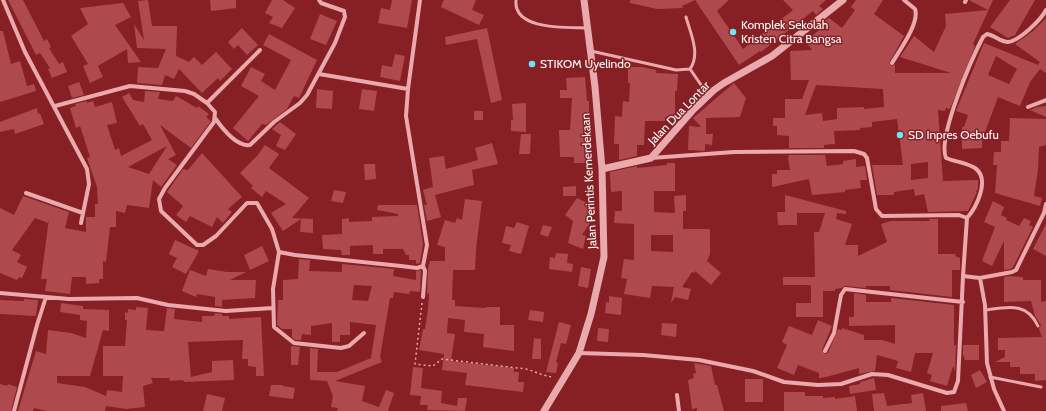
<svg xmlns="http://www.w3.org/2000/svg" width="1046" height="411" font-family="Cabin,sans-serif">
  <rect width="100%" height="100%" fill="#862024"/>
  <path fill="#ae494d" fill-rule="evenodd" d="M8 0H23L44 41 47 39 51 47 49 48 59 64 63 62 67 72 52 78 48 69 50 68 40 53 36 55Z
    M148 0 152 26H177L176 56 189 62 194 57 202 65 216 52 232 69 220 81 218 78 202 93 179 69 174 79 165 75 162 85 137 83 138 67 158 68 166 49 137 48 134 24 144 40 138 1Z
    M210 0H236V8L211 11Z
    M272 0H283L295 8 282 28 269 23 273 17 265 13Z
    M392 0H412L407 28 378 23 381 8 390 10Z
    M444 0H476L472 10 484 15 479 25 441 7Z
    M630 0H695L682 6 683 8 657 9 630 3Z
    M695 0H729L717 11 743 49 793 10 783 0H826L819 6 823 9 816 15 813 11 761 52 760 51 739 65Z
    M856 0H883L874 14 904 36 889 63 892 66 895 64V73H951L900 57 914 36 934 52 946 26 945 14 988 10 969 0H993L973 44 975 46 950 109 946 108 945 111 938 110 943 181 978 180V188L976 192H977L968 211 928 212 924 194 915 196 914 189 894 192V195H877L872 165H903L897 119 872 122V127L860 128V130L834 131 835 144 824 145V148H789V136L777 135V126H773V118H785V99H802L809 80H791L790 51 812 50 805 41 818 31 823 22 829 18 842 28 855 10 851 7ZM816 85 883 89 884 107 864 109V107L837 108V119L823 121 822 113 805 115ZM928 162V178L911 180V164Z
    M1010 0H1035L1015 35 1008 38 990 27Z
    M123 3 131 17 115 25 141 62 128 63 127 49 98 66 103 77 90 83 83 66 88 64 71 36 88 24 80 8Z
    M320 14 337 21 326 45 310 39Z
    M1046 18V73L1040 69 1030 82 1020 106 998 97 984 135 982 134V148L962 149V127H964L968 115 956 111 984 43 1038 65 1040 62 1015 44 1033 31ZM996 56 1017 69 1009 84 988 75Z
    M242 28 258 45 247 55 238 45 234 49 228 42Z
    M487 28 502 100 491 103 477 39 446 45 445 37Z
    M0 31H3L11 64 20 61 27 86 34 84 36 91 0 102Z
    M269 34 317 60 299 98 294 96 287 109 266 125 262 124 248 141 233 128 259 96 241 86 251 67 265 74 261 81 275 90 291 60 263 45Z
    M395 54 405 56 400 81 380 77 382 65 392 67Z
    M628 67H642L656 70V73L678 74 677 91H675V117H665V121H645L644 145H637V156L619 160V144H614L615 116 622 117 623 101 629 102 630 83H628Z
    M585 77 587 101H589V163H574V157H560L559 130H570L572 98H560V90H567L566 78Z
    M79 82 84 95 72 98 68 86Z
    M734 83 746 98 740 117 706 118V134H713L712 145 705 144V151L688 150 689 126 701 127 693 118Z
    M317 89 333 91 332 109 316 108Z
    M362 89 377 91 374 111 359 109Z
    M145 91 160 92 158 99 173 101 176 96 197 108 198 106 209 114 206 117 211 121 191 148 160 125 176 155 168 159 177 165 161 187 153 180 149 208 127 205 125 213 116 211V227H110L106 262 103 261V279H99V283L86 284V277H72L70 294 45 291 47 279H41L49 219 48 223 35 218 12 250 21 255 17 262 27 267 22 278 19 277 17 280 0 273V208L14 215 23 196 69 212 65 228 86 232V217H95V204H98L97 187 87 158 90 157 80 126 76 128 70 108 76 106 75 104 87 101V103L93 101 95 107 112 102 117 123 107 125 115 150 119 148 121 156 152 140 143 124 140 126 122 97 129 93 133 100 144 102ZM167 146 149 174 128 167Z
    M526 103V132L511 131V120H513L512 104Z
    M1046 106V117L1030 110 1037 107Z
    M37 108 38 114 40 113 44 124 15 134 14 129 0 132V122Z
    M474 111H483V120H474Z
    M1010 118 1046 119V145L1039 147 1038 170 1034 196 1042 198 1040 206 995 193 997 165H993L994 152H1001V141H1009Z
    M280 122 296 134 285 150 276 146 281 135 272 129Z
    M521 134H531L530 154H519Z
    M492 143 498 164 472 170 474 185 435 195 441 217 427 221 424 205H427L423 190 433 187 429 158 444 156 446 169 478 160 475 148Z
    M265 145 279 154 269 168 309 198 292 218 313 219V233L300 232 301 219 283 231 271 213 286 204 266 191 262 197 251 188 253 186 240 173 257 156Z
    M202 153 242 197 228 209 232 212 223 223 217 217 212 227 190 216 186 222 176 215 183 206 167 192 183 169 188 170Z
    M789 155H825L827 166 843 164V161L856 159V167L865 166 867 180H860L861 188 845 190V192L812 195 809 179 772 187V174H777V170H790L788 158Z
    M667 163H675V191H654V212L675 213 674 196 686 195V211H683V229H710V254L707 261 721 273 711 285 695 271V273L692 272 682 287 691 289 688 300 675 297 671 303 674 287 652 286 650 298 624 294 627 279 621 278 624 259 634 260V224L614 223 615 211H622V191L611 192 610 176V172L637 166V168L667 165ZM651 235H673V252L651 251Z
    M364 164H375L376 179 365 180Z
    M576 186V196H563V187Z
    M334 190 346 192 343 203 331 201Z
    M785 195 846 211V214L837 213 836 219 852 224 845 245H858V256L887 242 881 224 891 221H930L929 219H938V254H956L955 256 960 258V270H952V297L890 290V286H866V288L845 286 841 288 835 289V291H823V317H796V303H811V286L808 285H783V277H815L814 232H819L825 213H797V225H778L777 212H785Z
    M577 198 595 207 589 219 591 221 582 235 586 236 583 249 568 243 573 221 565 215Z
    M465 199 482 201 476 249 475 270H453L452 300H455V306L486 308V307H500V325H514V351L483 347 484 334 464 332 465 320 448 318 447 333 455 334 451 361 514 368V372H519L518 382H524L523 392 465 385 467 373 442 370 444 354 419 350 423 329H425L428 309 429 294 427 293 428 268 430 261H445V247L437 245 445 220 455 223 457 218 462 220Z
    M993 201 1004 207 1001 215 1007 218 1006 220 1019 226 1024 218 1031 221 1029 225 1033 227 1013 267 1011 269 1004 270V241L992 266 982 261 995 227 984 222Z
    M378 205H417L423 244 420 263 416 264V260H409V255H406L403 249H383V254H373V245L350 246V255H342L341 250 323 249 322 235 342 234V219L349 218V222L372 221V217L398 216V214L377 210Z
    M517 222 529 226 521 254 509 251 511 245 502 243 506 226 514 228Z
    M1046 224V256L1033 249Z
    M543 225 552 227 548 237 540 234Z
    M175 240 199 251 186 274 172 267 177 258 169 254Z
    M262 246 269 261 250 270 244 255Z
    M556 253 568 254 567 263 573 264 572 272 549 269 550 257 555 258Z
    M299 259 310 260 309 271 342 272V264L394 269 393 276 416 280V271L421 270 420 292 410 291 409 294 394 292 393 298H390L380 357 382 362 335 381 365 386 362 401 379 407 386 390 394 393 388 411H337L338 408 331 407 333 396 327 381 310 380V348L318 349 317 372H337L371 358 376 325 350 322V335H340V342H332V323L311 326V335L302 334 301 340H295L292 337V329H282L277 325 278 300H283V280L298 279ZM354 285 372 286 368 301 352 300Z
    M581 267 591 269 588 288 578 286Z
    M208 269 227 272H246L230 280H256L255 298 220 300H222V307L215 306V297L197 294 196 297 182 291 190 270 206 276Z
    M1009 276 1023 277V280H1041V302L1046 301V380L1035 381V374H1020V367H1010V362H995L1005 357V350H998V338L1042 337 1039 329 1041 325 1035 316 1031 301 1004 302V277Z
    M854 293 866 295V302H891V298L954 305V345H956L955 371 953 366 947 386 930 381 932 375 927 373 933 353H915L911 372 896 368 898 361 877 355 875 371 859 374V368L826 377 819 378V373L798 365 794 375 777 368 787 345 782 342 789 326 812 335 818 320 832 326 822 350 825 354 828 353 838 329 842 330V328L864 335V340H882L895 344V325L849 326V317H854Z
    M609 296 622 298 621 315 605 313 606 302 609 303Z
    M24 299 38 300 36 316 0 314V300L24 301Z
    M61 303 83 306V309L109 310V331L103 330 90 376H57V383L85 387 106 396 107 390 122 392 123 376H103V346H125L127 320H125V312L128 313V309L136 310V307L148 308 146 330 164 331 167 308 175 309 174 319 202 322V316H214L215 313 222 314V316H229V319L261 317 264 376H256V367L248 366V359H242L243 340 188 342 191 377 212 372V361L233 360 234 380 184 382 183 380 170 381 169 378H151L153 383 143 386 145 407 126 409 106 406 105 411H47L34 408 33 411H18L36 351 46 354 48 330 71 333 86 338 87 321 80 320V315L60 312Z
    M530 310 544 312 543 322 528 320Z
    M559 322 571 325 566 344 561 343 556 362 558 363 556 373 546 372Z
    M662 323 677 324 676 337 661 335Z
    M598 328 609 329 608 342 597 341Z
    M534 338 541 339V359H532Z
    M963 345H979V360H965L963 354Z
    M292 346 300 347 298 365H291V347Z
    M694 363 711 366 715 385H717L724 411H697V408L692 409 688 380 694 378 693 374 696 373Z
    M413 367 423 368 421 388 442 391 441 403 457 406 458 398H467L465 411 427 410 428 405H420L421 396 410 395Z
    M980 370 987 382 976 388 971 375Z
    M874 378 876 390 850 394 849 386 860 384V382Z
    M745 379H763V402H745Z
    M0 384 7 386 8 384 17 387 11 411H0Z
    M271 385H283V386L295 388 293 399 269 396Z
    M784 392H805V396H823V398L835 397V399L855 396 857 411H784Z
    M884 393 887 406 912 403 911 395 923 393 926 411H874L872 394Z
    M207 394 225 398 222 411H203Z
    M966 403 968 411H941V406Z"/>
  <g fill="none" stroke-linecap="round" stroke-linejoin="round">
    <path stroke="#eaa9ac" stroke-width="1.5" stroke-dasharray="2 3" stroke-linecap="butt" d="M422 303 415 364 433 366 442 359 526 369C537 372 542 376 554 377"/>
    <path stroke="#eaa9ac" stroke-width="3" d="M516 0C513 31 568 27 588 28
      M591 51 676 70 690 69C701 54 690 32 686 17
      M690 69 708 95
      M985 310C1008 307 1027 302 1038 326
      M990 377 1041 387"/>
    <path stroke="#eaa9ac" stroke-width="4" d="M3 0 25 52 87 169 89 184 81 223
      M965 2 966 0
      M892 63C899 51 920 23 915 9L904 0
      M319 74 408 89
      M207 103 260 50
      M55 106 130 86 185 91 194 94 207 103 215 112 214 122 165 188 159 199 161 211 197 245H203L216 236 247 203H257L272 229 279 252 273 289 274 327 294 343 341 348 349 346 364 333
      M1028 107 1046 100
      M215 118C222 128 236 147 250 145L274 122 300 103 307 95 335 43 345 17 344 11 321 3 319 0
      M651 158 734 152 854 151 864 154 867 158 876 209 882 216 959 215 967 218
      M26 193 83 213
      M967 218C976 208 991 179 975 168 966 162 955 162 946 158 937 138 972 58 983 37L987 34C994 35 1001 42 1008 42 1019 41 1041 20 1046 10
      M967 218 963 276 980 278 1012 272 1016 270 1044 213 1046 204
      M279 252 295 255 401 266 417 268 423 266 427 245 406 116 408 89 420 0
      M423 266 425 271 423 297
      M980 278 985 305 987 363 994 389 1004 411
      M0 293 69 299 137 298 168 305 226 311 272 308
      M825 351 834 333 841 295 845 289 963 302
      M579 353 643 355 699 360 753 371 784 382 818 385 841 384 872 374 888 375 947 393 954 392 958 381 963 276
      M677 395 679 411
      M14 411 37 325 46 297"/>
    <path stroke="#eaa9ac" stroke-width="7" d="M602 169 651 158 693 110 714 90 724 83 772 56 843 0
      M544 411 579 353 591 314 604 257 602 169 595 87 584 0"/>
  </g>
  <g fill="#6ae7f7" stroke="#862024" stroke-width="1.5">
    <circle cx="733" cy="32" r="4"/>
    <circle cx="532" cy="64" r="4"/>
    <circle cx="900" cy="135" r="4"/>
  </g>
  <g text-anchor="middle" stroke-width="3" stroke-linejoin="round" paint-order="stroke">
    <g font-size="12" fill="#fff" stroke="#862024" text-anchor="start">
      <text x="741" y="29">Komplek Sekolah<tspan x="741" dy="14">Kristen Citra Bangsa</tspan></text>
      <text x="540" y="68">STIKOM Uyelindo</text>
      <text x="908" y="139">SD Inpres Oebufu</text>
    </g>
    <g font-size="12" fill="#fff" stroke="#862024">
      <text transform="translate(679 113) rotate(-46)" y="4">Jalan Dua Lontar</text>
      <text transform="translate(589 181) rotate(-93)" y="4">Jalan Perintis Kemerdekaan</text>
    </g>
  </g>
</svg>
